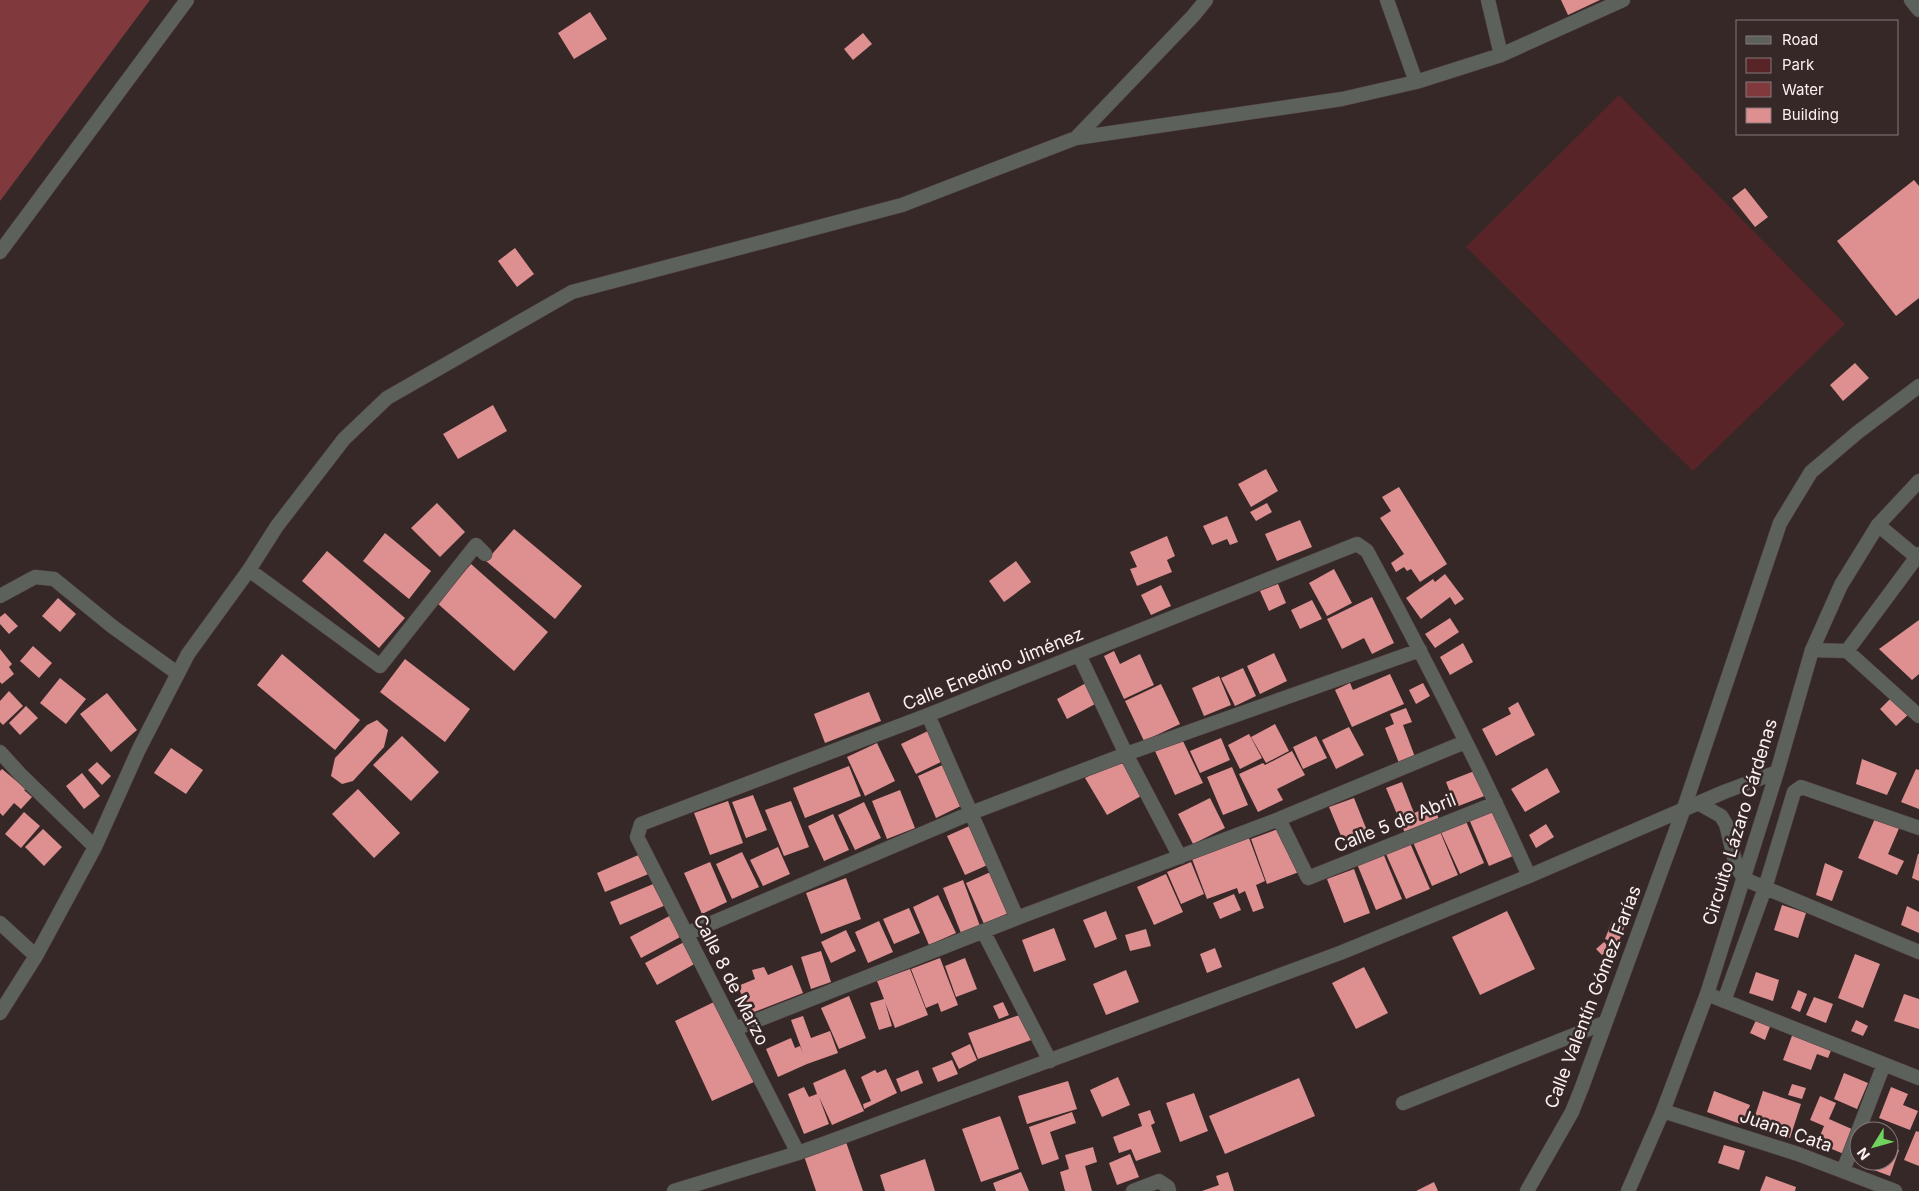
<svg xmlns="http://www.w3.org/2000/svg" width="1919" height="1191" font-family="Inter,sans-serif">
  <rect width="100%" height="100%" fill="#372828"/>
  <path fill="#592427" d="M1619 95 1845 324 1693 471 1466 247Z"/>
  <path fill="#803a3e" d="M0 0H150L0 201Z"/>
  <path fill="#de8f90" d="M1561 0H1600L1568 15Z
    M590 12 607 39 574 59 558 33Z
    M863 33 872 44 853 60 844 49Z
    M1914 180 1919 186V298L1896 316 1837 241Z
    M1745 188 1768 217 1755 227 1732 198Z
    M515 248 534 274 517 287 498 261Z
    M1855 363 1869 378 1843 401 1830 385Z
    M493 405 507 431 458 459 443 434Z
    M1266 469 1278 491 1251 507 1238 484Z
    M1399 487 1447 564 1420 582 1411 569 1407 571 1404 567 1396 572 1391 563 1404 554 1380 518 1391 511 1382 497Z
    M437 503 465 532 440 557 411 528Z
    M1267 503 1272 512 1256 521 1250 512Z
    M1227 516 1238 542 1230 545 1227 539 1212 545 1203 526Z
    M1300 520 1312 547 1277 561 1265 534Z
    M514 529 582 586 555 619 486 561Z
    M385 533 431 571 409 599 363 561Z
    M1167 536 1175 556 1167 560 1172 572 1137 586 1130 569 1137 567 1130 552Z
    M327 551 405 618 379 648 302 581Z
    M1016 561 1031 582 1004 602 989 581Z
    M471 564 548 632 514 671 437 603Z
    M1334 569 1352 603 1327 616 1309 583Z
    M1445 574 1464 599 1455 605 1450 597 1421 619 1406 598 1433 579 1435 582Z
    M1278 584 1286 603 1269 611 1260 591Z
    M1161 585 1171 606 1151 615 1141 595Z
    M1372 597 1394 643 1372 654 1364 638 1342 649 1327 619Z
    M58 598 76 614 60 632 42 616Z
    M1312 600 1322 619 1300 629 1291 610Z
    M5 613 18 626 9 634 0 624V617Z
    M1450 618 1459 632 1435 648 1425 634Z
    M1919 620V674L1912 680 1879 649Z
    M1463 643 1473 662 1450 675 1440 657Z
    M33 646 52 663 39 678 20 661Z
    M0 649 12 664 9 667 14 674 2 684 0 682Z
    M1114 651 1120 664 1140 654 1154 685 1124 699 1104 656Z
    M1274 653 1287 681 1260 694 1247 666Z
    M282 654 360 720 335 750 257 685Z
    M405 659 470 709 445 742 380 692Z
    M1243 668 1256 696 1235 706 1221 678Z
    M1390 674 1404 704 1352 727 1335 690 1350 683 1353 690Z
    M1219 676 1231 705 1204 716 1192 688Z
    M60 678 86 699 66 724 40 703Z
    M1086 683 1097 703 1067 719 1057 699Z
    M1423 683 1430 696 1416 704 1409 690Z
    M1161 684 1180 724 1144 741 1125 701Z
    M9 691 23 706 3 725 0 722V701Z
    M869 692 881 721 825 743 814 714Z
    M107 693 137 730 111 752 80 714Z
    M1894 695 1911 712 1896 726 1880 709Z
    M1518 702 1535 735 1496 756 1482 729 1511 714 1508 708Z
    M26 706 38 718 20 735 9 723Z
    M1406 708 1412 722 1403 725 1415 757 1399 763 1385 728 1394 724 1390 714Z
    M377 720 388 730 384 747 353 781 342 784 331 776 335 758 367 725Z
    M1275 724 1289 751 1266 763 1251 737Z
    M1349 727 1364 755 1336 769 1322 740Z
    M930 730 945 760 916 774 901 744Z
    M1249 734 1262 758 1240 769 1228 745Z
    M402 736 439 772 411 801 373 765Z
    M1316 736 1327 758 1303 769 1293 747Z
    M1221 738 1230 760 1200 773 1190 751Z
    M1182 739 1203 783 1175 795 1155 751Z
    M877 743 895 781 865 796 847 757Z
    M171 748 203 770 186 794 154 773Z
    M1292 751 1305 775 1277 789 1283 800 1258 812 1239 774 1263 763 1265 765Z
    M1120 758 1141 796 1107 815 1085 778Z
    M1862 759 1897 773 1887 795 1856 784Z
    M97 762 111 776 102 785 88 770Z
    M947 763 965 804 936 818 918 776Z
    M849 766 861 796 805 818 793 788Z
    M1232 767 1248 805 1223 815 1207 777Z
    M1547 768 1560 792 1525 812 1511 789Z
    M2 769 26 789 24 790 32 797 21 809 14 803 3 816 0 813V771Z
    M1916 769 1919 770V809L1901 802Z
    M1477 770 1487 795 1456 807 1446 782Z
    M82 773 100 796 84 809 66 786Z
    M1402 782 1414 813 1433 805 1439 819 1405 833 1386 788Z
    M358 789 400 833 374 858 332 814Z
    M900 790 915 828 887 839 872 801Z
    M753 795 767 830 746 838 732 802Z
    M1210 798 1225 828 1193 844 1178 814Z
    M1354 798 1368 833 1344 843 1329 807Z
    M728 801 743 843 710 855 694 813Z
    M791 801 809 847 784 856 765 810Z
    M864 802 881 838 855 850 838 815Z
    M1493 809 1513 856 1489 866 1469 819Z
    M24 812 40 826 21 848 5 834Z
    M833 814 849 850 824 861 808 826Z
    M1876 816 1900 826 1888 854 1904 861 1897 875 1858 858Z
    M1465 819 1484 863 1460 874 1440 830Z
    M974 824 992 863 965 875 947 836Z
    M1546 824 1554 837 1536 848 1529 835Z
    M1283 827 1299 872 1267 884 1251 839Z
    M43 829 62 847 44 866 25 847Z
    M1439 829 1458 875 1432 886 1412 840Z
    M1249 838 1265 881 1256 885 1264 908 1253 912 1245 891 1239 894 1237 888 1207 899 1192 859Z
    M1410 843 1430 889 1406 899 1386 854Z
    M778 847 790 874 763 886 750 860Z
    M742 852 759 887 732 899 716 864Z
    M643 853 651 873 605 892 597 873Z
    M1383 853 1402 899 1376 910 1357 864Z
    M1918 854H1919V881L1912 878Z
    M710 862 727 902 702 914 684 873Z
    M1191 862 1204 894 1181 904 1167 872Z
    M1825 863 1843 871 1832 901 1816 895Z
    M1354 869 1370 913 1344 923 1327 879Z
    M995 870 1013 911 984 924 966 883Z
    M1166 874 1183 912 1154 925 1137 887Z
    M846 878 861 919 821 934 806 893Z
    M963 880 980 926 961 933 943 888Z
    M658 882 668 904 620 925 610 902Z
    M1234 894 1241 910 1220 919 1213 903Z
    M938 895 956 933 929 945 913 907Z
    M1782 905 1806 913 1798 938 1774 930Z
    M1907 906 1919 912V933L1901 925Z
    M909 908 920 933 894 944 883 919Z
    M1106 911 1117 939 1095 948 1083 920Z
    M1507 911 1535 969 1480 995 1452 937Z
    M673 914 684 935 641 958 630 937Z
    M879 921 893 952 868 963 855 932Z
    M1612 921 1625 925 1618 944 1605 939Z
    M1054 928 1066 960 1034 972 1022 940Z
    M1146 929 1151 946 1130 951 1125 935Z
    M846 930 856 951 831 963 821 942Z
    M686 941 698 962 657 985 645 963Z
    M1604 942 1610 948 1602 955 1596 949Z
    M1215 948 1222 967 1207 973 1200 954Z
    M821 951 831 982 811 989 801 957Z
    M1855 954 1880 964 1863 1008 1838 998Z
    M940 958 958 1005 941 1012 938 1003 926 1008 911 969Z
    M965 958 977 989 956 997 945 966Z
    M792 965 803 993 749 1014 738 986 755 979 752 970 764 967 768 975Z
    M1364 967 1388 1013 1356 1029 1332 983Z
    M910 969 928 1015 895 1028 885 1002 892 1026 879 1030 870 1003 884 999 877 981Z
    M1126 970 1139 1002 1106 1015 1093 984Z
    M1756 972 1779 980 1773 1001 1749 993Z
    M1798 990 1807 994 1800 1012 1791 1008Z
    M1904 994 1919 999V1029L1894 1021Z
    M849 996 866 1038 839 1049 821 1008Z
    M1814 997 1833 1004 1826 1023 1806 1015Z
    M718 1000 756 1081 712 1101 675 1021Z
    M1003 1002 1009 1015 999 1019 993 1006Z
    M1025 1013 1034 1039 978 1059 968 1033Z
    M803 1016 811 1038 830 1031 838 1053 807 1064 778 1077 766 1049 791 1038 795 1048 800 1046 803 1053 791 1020Z
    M1757 1018 1771 1024 1765 1040 1750 1033Z
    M1856 1020 1868 1026 1863 1036 1851 1031Z
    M1793 1033 1832 1048 1828 1058 1817 1054 1811 1070 1783 1060Z
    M970 1044 977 1060 959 1069 951 1053Z
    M952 1060 958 1074 938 1082 932 1068Z
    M845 1069 864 1111 832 1125 819 1097 829 1124 804 1134 788 1094 804 1087 809 1097 817 1094 813 1083Z
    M886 1069 897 1093 864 1109 863 1104 871 1101 861 1077 875 1070 877 1073Z
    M918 1070 923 1083 901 1092 896 1079Z
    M1844 1073 1868 1083 1857 1109 1834 1099Z
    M1118 1077 1130 1105 1102 1117 1090 1090Z
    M1299 1078 1315 1116 1225 1154 1209 1116Z
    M1068 1081 1077 1109 1027 1124 1018 1096Z
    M1792 1084 1806 1088 1802 1099 1788 1095Z
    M1891 1087 1908 1094 1903 1105 1918 1111 1910 1130 1879 1118Z
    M1714 1091 1750 1105 1743 1125 1707 1112Z
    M1763 1091 1801 1104 1790 1138 1752 1125Z
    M1194 1093 1208 1131 1180 1142 1166 1103Z
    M1820 1096 1836 1103 1829 1119 1854 1130 1844 1154 1817 1143 1824 1126 1810 1120Z
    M1150 1110 1155 1123 1151 1125 1161 1152 1136 1161 1131 1149 1119 1153 1113 1137 1142 1126 1138 1114Z
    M1072 1112 1076 1123 1050 1132 1059 1159 1042 1165 1029 1127Z
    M1000 1116 1019 1169 981 1182 962 1129Z
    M1916 1131 1919 1132V1166L1904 1160Z
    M846 1142 863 1191H816L804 1156Z
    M1724 1145 1745 1151 1739 1170 1718 1163Z
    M1889 1146 1899 1150 1890 1176 1863 1166 1865 1161H1889Z
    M1093 1147 1097 1162 1085 1166 1092 1191H1065L1060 1172 1069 1169 1065 1155Z
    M1130 1154 1139 1177 1117 1185 1109 1163Z
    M925 1159 935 1191H885L880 1175Z
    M1021 1172 1029 1191H996L993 1183Z
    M1228 1172 1234 1191H1202L1219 1185 1216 1176Z
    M1766 1176 1796 1187 1795 1191H1760Z
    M1434 1182 1438 1191H1416Z"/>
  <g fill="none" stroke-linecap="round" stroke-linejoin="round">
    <defs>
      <path id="pedestrian" d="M0 252 187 0"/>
      <path id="minor" d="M1206 0 1193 16 1076 138 1342 99 1416 82 1501 55 1623 0
        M1387 0 1416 82
        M1488 0 1501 55
        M1911 0 1919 10
        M1878 525 1919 559
        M249 570 380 666 476 545 485 554
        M0 596 35 577 54 579 113 627 177 673
        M1812 650 1847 651 1919 716
        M1847 651 1919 554
        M1079 655 1126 754 1180 857
        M928 715 1017 918
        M0 752 20 774 95 847
        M1683 811 1780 523 1811 472 1858 432 1919 386
        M1279 819 1308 878 1496 803
        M1744 879 1919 952
        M0 923 36 956
        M983 931 1050 1061
        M686 934 971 813 1126 754 1420 650
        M1707 994 1919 1078
        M1724 1001 1765 888 1794 792 1801 787 1919 828
        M0 1013 36 956 95 847 139 749 188 654 249 570 277 526 344 439 387 398 572 292 902 205 1076 138
        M735 1029 1017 918 1279 819 1465 742
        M1403 1103 1604 1023
        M1663 1111 1798 1154 1895 1191
        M798 1153 637 837 641 824 928 715 1357 544 1367 551C1424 657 1480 765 1529 876
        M1843 1171 1884 1064
        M1133 1191 1159 1181 1168 1187 1169 1191"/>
      <path id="tertiary" d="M1698 803 1721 816 1726 824 1736 865 1744 879
        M674 1191 798 1153 842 1137 1340 953 1529 876 1724 792 1777 772
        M1527 1191 1572 1112 1582 1087 1683 811
        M1628 1191 1663 1111 1707 994 1777 772 1812 650 1841 585 1878 525 1919 481"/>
    </defs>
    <use href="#pedestrian" stroke="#534444" stroke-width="15"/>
    <use href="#minor" stroke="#534444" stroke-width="15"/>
    <use href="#tertiary" stroke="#534444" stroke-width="15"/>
    <use href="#pedestrian" stroke="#5c615c" stroke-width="14"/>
    <use href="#minor" stroke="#5c615c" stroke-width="14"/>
    <use href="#tertiary" stroke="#5c615c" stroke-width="14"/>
  </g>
  <g text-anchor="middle" stroke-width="5" stroke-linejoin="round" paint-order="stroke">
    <g font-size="18" fill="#fcf1f1" stroke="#372828">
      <text transform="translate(993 669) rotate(-22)" y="6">Calle Enedino Jiménez</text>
      <text transform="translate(1740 822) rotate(-73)" y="6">Circuito Lázaro Cárdenas</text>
      <text transform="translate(1395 823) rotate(-22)" y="6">Calle 5 de Abril</text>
      <text transform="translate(731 980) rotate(63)" y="6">Calle 8 de Marzo</text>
      <text transform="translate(1593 997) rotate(-69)" y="6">Calle Valentín Gómez Farías</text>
      <text transform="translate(1786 1131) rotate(19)" y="6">Juana Cata</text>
    </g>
  </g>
  <rect x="1736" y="20" width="162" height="115" fill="#372828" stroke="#867878"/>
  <rect x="1746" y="36" width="25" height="8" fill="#5c615c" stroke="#867878"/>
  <text x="1782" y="45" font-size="15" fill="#fcf1f1">Road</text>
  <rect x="1746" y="58" width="25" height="15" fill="#592427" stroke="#867878"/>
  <text x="1782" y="70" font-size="15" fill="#fcf1f1">Park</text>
  <rect x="1746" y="82" width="25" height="15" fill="#803a3e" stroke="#867878"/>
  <text x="1782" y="95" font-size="15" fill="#fcf1f1">Water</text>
  <rect x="1746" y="108" width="25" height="15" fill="#de8f90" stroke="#867878"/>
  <text x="1782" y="120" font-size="15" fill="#fcf1f1">Building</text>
  <g transform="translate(1874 1146) rotate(233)"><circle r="24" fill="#372828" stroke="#867878"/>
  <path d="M0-4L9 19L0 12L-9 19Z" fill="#71d35e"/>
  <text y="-8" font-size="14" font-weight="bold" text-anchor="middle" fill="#fcf1f1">N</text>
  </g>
</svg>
